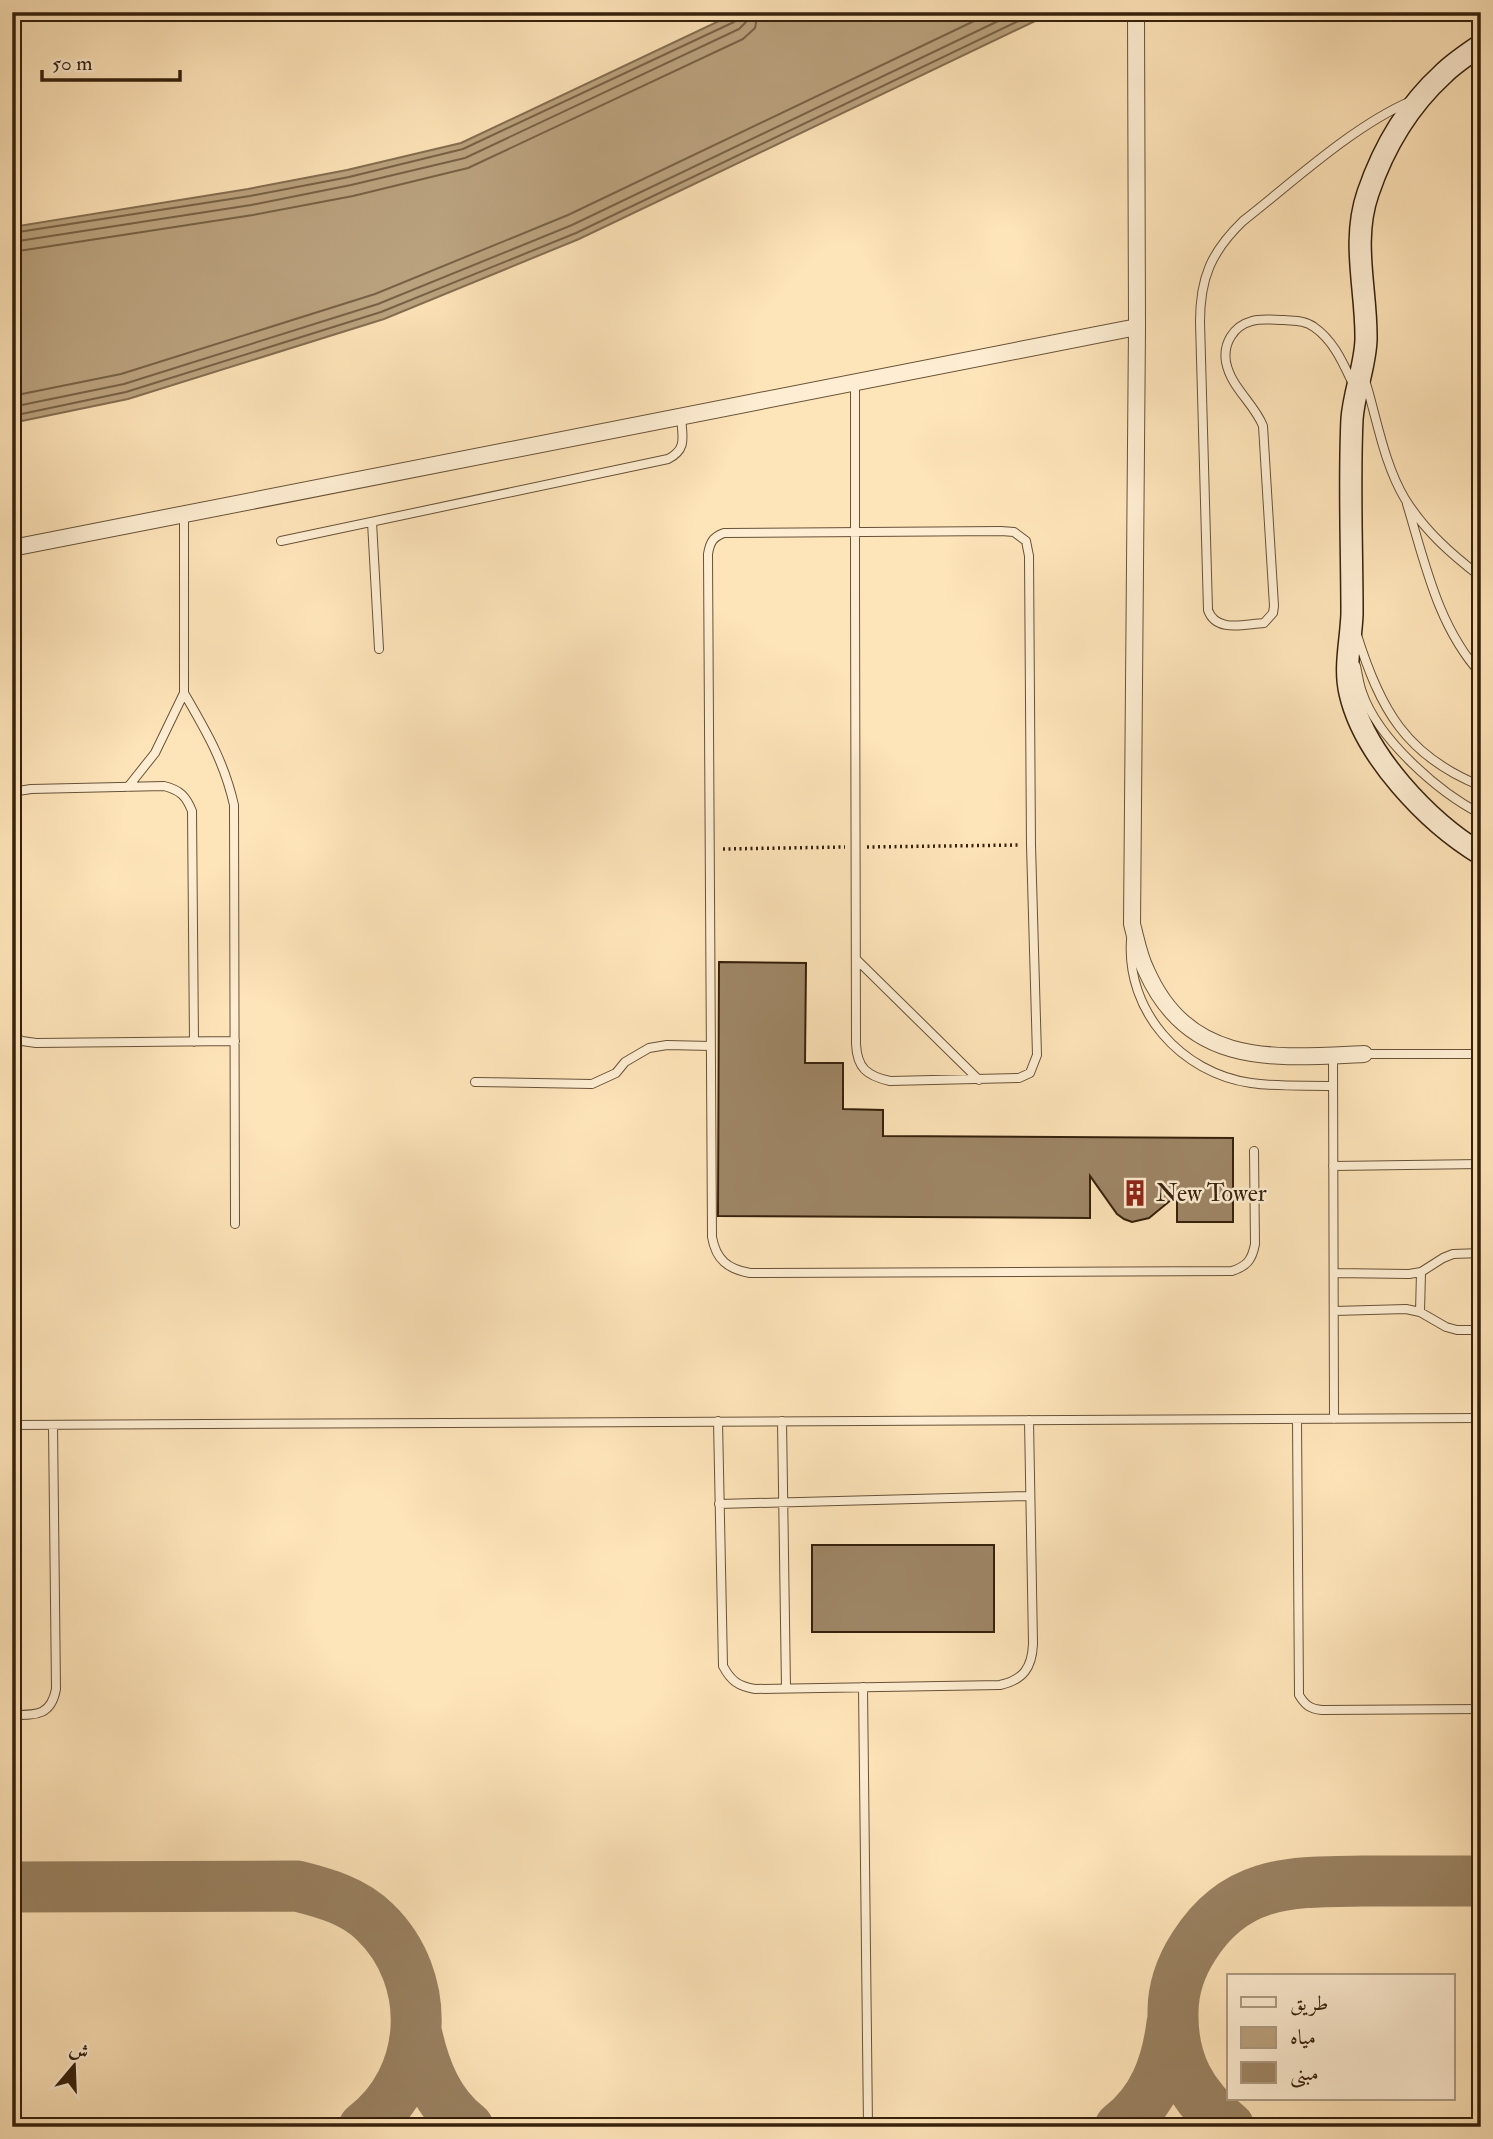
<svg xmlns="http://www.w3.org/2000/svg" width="1493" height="2139" font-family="'IM FELL Double Pica',Amiri,serif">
  <rect width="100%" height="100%" fill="#fee4b9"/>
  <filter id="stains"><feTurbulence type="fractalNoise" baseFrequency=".00286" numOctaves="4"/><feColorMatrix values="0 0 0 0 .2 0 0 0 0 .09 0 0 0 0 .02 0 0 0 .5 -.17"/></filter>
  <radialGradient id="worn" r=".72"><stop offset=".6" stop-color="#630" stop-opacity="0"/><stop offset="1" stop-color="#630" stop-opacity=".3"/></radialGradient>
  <path fill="#baa27e" stroke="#856e50" stroke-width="2" d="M738 12H1054L579 239 384 319 128 399 12 423V227L248 189 347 170 461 143Z"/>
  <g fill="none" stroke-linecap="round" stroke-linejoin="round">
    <path stroke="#786245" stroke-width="2" d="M12 233 250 196 349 177 463 149 734 22 738 18 739 12
      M12 242 251 205 351 185 465 158 739 29 746 22 748 12
      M12 252 253 215 353 196 468 168 743 39 755 28 758 12
      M12 396 121 374 375 294 568 215 993 12
      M12 407 124 384 378 304 572 225 1017 12
      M12 416 126 392 381 312 576 233 1037 12"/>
    <path stroke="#9a8262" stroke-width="51" d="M12 1887 297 1886C325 1893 354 1901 375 1922 434 1979 429 2078 364 2127
      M417 2035C425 2070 438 2104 468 2127
      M1120 2127C1154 2101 1167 2064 1172 2023
      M1229 2127C1191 2096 1172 2062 1173 2012 1173 1988 1181 1966 1194 1946 1236 1879 1293 1882 1363 1881 1402 1881 1442 1881 1481 1881"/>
  </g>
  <path fill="#9e8666" stroke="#36210c" stroke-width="2" d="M719 962 806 963 805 1063H843V1109L883 1110V1136L1233 1138V1222H1177V1195L1149 1218 1132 1222 1124 1219 1117 1214 1090 1176V1218L718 1216Z
    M812 1545H994V1632H812Z"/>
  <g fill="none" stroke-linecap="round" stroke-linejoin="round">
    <defs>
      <path id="lane" d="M1365 380C1377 419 1384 464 1405 499 1425 531 1451 554 1481 577
        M855 382V589L856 1044C857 1068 867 1076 890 1081L1019 1078 1030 1073 1037 1055 1031 845 1029 556 1026 541 1014 532 1001 531 724 533C713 537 710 542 708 554L712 1237C716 1260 728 1269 750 1273L1232 1271C1247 1266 1252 1260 1255 1244L1254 1151
        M1353 384C1343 363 1334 341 1314 327 1305 320 1294 321 1284 320 1274 320 1261 318 1252 321 1233 326 1223 344 1226 362 1231 388 1254 403 1263 426L1274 606 1273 613 1264 623C1244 624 1216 633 1208 610L1200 322C1200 278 1211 252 1243 221 1294 181 1353 126 1411 101
        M1407 504C1425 563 1438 627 1481 674
        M372 522 379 649
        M281 541 668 459C688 449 682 436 681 416
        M1357 635C1380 709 1406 756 1481 786
        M1356 666C1358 675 1359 684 1362 692 1378 739 1438 792 1481 814
        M184 693C206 731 224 761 234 805L235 1224
        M128 787 155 753 184 693V514
        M12 795 18 791 31 789 164 786C180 790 186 796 192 811L194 1042
        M1131 940C1126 1011 1181 1073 1251 1083 1277 1087 1306 1085 1333 1086
        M856 959 979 1080
        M12 1035 22 1041 36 1043 235 1041
        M1364 1054H1481
        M1333 1055 1334 1419
        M475 1082 592 1084 616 1073 625 1062 649 1048 667 1045 711 1046
        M1333 1166 1481 1164
        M1334 1273 1409 1274 1421 1272 1443 1258 1453 1254 1481 1253
        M1334 1311 1406 1309 1420 1312 1446 1327 1457 1330H1481
        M1420 1312 1421 1272
        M1297 1420 1299 1695C1305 1705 1310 1709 1322 1710L1481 1709
        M718 1421 723 1666C731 1681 738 1686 755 1689L1000 1685C1023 1680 1032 1668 1033 1644L1029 1420
        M782 1421 786 1688
        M12 1425 1481 1418
        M719 1504 1030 1496
        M863 1687 868 2127
        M12 1715C36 1715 51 1716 56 1689L53 1425"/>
      <path id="street" d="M1136 12 1137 327 1132 924C1136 939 1139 956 1146 970 1189 1068 1275 1058 1364 1054
        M12 548 1137 327"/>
      <path id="secondary" d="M1481 45C1468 54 1454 63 1443 74 1408 106 1383 149 1368 193 1351 242 1367 291 1366 340 1365 367 1354 392 1352 419 1349 484 1352 549 1352 614 1351 641 1344 667 1350 693 1364 755 1428 822 1481 854"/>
    </defs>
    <use href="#lane" stroke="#685237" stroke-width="10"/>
    <use href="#street" stroke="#685237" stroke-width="18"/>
    <use href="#secondary" stroke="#36210c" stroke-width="24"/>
    <path stroke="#36210c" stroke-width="3.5" stroke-dasharray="2 3.5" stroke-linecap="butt" d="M867 847 1020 845
      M723 849 845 847"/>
    <use href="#lane" stroke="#feedd2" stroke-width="8"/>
    <use href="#street" stroke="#feedd2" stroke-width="16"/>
    <use href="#secondary" stroke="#feedd2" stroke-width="21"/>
  </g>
  <defs>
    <symbol id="building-bare" viewBox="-9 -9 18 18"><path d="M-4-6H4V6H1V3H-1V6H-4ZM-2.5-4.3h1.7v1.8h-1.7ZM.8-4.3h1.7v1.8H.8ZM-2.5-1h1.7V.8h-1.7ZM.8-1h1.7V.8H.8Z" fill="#8f2418" stroke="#feedd2" stroke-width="2.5" paint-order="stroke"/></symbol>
  </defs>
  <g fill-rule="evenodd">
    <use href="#building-bare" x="1116" y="1174" width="38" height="38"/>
  </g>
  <g text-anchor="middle" stroke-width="5" stroke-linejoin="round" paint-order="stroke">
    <g font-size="24" fill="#36210c" stroke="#feedd2" text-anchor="start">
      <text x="1156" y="1201">New Tower</text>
    </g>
  </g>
  <rect width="1493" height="2139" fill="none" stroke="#fee4b9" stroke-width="42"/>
  <rect x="14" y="14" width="1465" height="2111" fill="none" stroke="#36210c" stroke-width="3.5"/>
  <rect x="21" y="21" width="1451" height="2097" fill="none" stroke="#36210c" stroke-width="2"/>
  <rect x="1227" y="1974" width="228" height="126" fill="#feedd2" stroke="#ae9b83" stroke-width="2"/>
  <rect x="1241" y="1997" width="35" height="10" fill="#feedd2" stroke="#ae9b83" stroke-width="2"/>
  <text x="1290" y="2010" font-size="21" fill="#36210c">طريق</text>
  <rect x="1241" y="2027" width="35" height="21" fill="#baa27e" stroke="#ae9b83" stroke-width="2"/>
  <text x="1290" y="2044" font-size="21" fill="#36210c">مياه</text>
  <rect x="1241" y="2062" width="35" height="21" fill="#9e8666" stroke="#ae9b83" stroke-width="2"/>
  <text x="1290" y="2080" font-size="21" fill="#36210c">مبنى</text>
  <g transform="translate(74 2066) rotate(19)" stroke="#feedd2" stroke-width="5" paint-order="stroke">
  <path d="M0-5L12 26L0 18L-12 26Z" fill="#36210c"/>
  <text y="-10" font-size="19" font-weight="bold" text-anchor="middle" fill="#36210c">ش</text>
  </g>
  <path d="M42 70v10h138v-10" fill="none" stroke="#36210c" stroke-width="3.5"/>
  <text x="52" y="70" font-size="21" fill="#36210c" stroke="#feedd2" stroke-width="5" paint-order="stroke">50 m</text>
  <rect width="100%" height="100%" filter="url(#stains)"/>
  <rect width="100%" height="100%" fill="url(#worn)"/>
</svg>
